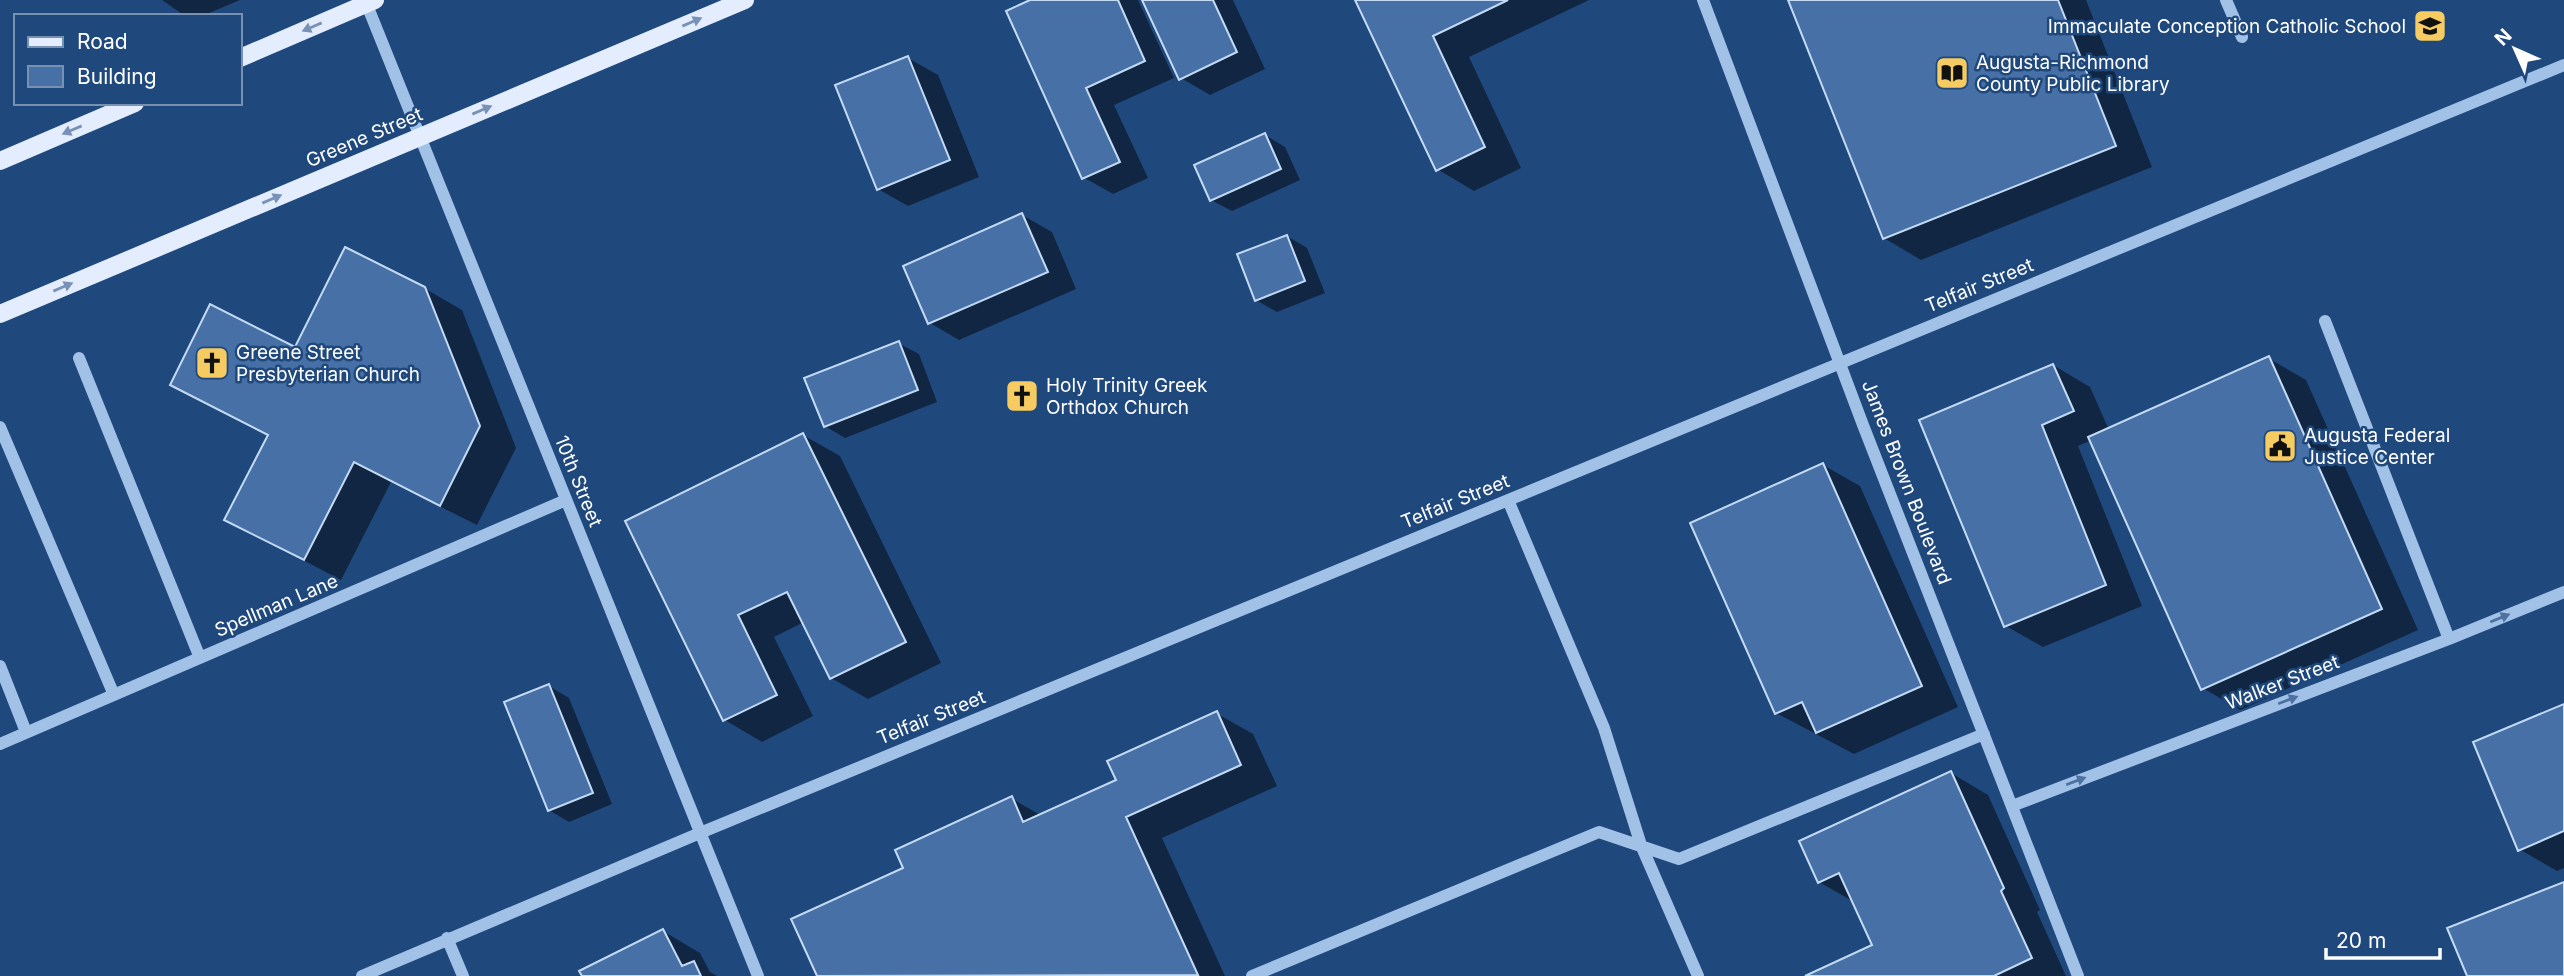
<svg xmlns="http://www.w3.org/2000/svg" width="2564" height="976" font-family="Inter,sans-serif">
  <rect width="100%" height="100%" fill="#1f487d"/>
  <path fill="#0007" d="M162 0H240L202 16H185Z
    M1034 0H1138L1174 78 1114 105 1148 178 1113 194 1083 177Z
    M1144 0H1233L1265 69 1210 95 1181 78Z
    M1357 0H1589L1469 57 1521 168 1474 191 1437 169Z
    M1790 0H2086L2152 167 1921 260 1884 238Z
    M908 58 938 75 979 177 908 206 878 189Z
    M1265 135 1285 147 1300 180 1232 211 1211 200Z
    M1022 215 1052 232 1076 289 959 340 930 323Z
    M1287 236 1307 248 1325 293 1277 312 1256 300Z
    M424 288 462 310 516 448 477 525 391 482 341 580 227 520 269 436 172 384 296 349Z
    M898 343 919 354 937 402 845 438 825 426Z
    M2268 358 2306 380 2418 630 2240 710 2203 688 2092 440 2078 446 2142 606 2043 647 2006 626 1921 421 2053 365 2090 387 2109 430Z
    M803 435 840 456 941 663 868 699 831 678 804 622 774 637 813 716 762 742 725 720 627 521Z
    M1823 465 1860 486 1958 707 1854 754 1776 713Z
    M549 686 569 698 612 804 569 822 549 810Z
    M2564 706V868L2557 871 2519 849Z
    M1216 713 1253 734 1277 786 1162 838 1225 976H819L793 920 905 868 1011 798 1042 816 1119 781Z
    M1951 773 1988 795 2040 910 2037 912 2066 976H1809L1874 946 1854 902 1819 882Z
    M663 931 700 953 710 972 717 976H584Z"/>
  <path fill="#4771a6" stroke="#c5dbf5" stroke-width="2" d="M1030 0H1118L1145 61 1086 88 1120 162 1082 179 1006 11Z
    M1142 0H1213L1237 52 1179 80Z
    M1355 0H1508L1433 36 1485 147 1436 171Z
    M1788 0H2058L2116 146 1883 239Z
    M908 56 950 160 877 190 835 85Z
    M1265 133 1281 169 1210 201 1194 165Z
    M1022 213 1048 272 928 324 903 266Z
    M1287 235 1305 281 1255 301 1237 254Z
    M345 247 425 287 480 426 440 506 354 462 304 560 224 520 268 435 170 385 210 304 295 347Z
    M899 341 918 390 824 427 804 378Z
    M2269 356 2382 609 2201 690 2088 437Z
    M2053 364 2074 411 2042 425 2106 585 2004 627 1919 420Z
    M803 433 906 642 830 679 787 592 738 615 777 695 723 721 625 521Z
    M1823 463 1922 686 1816 733 1802 702 1775 714 1690 523Z
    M549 684 593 793 548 811 504 702Z
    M2564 704V831L2518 851 2473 742Z
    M1217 711 1241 765 1126 817 1198 975 817 976 791 919 903 868 895 850 1012 796 1023 822 1116 780 1107 761Z
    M1951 771 2004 888 2001 891 2032 958 1994 976H1805L1872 945 1839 873 1818 883 1799 841Z
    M2564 882V976H2467L2447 928Z
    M663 929 682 966 694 961 701 976H582L579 971Z"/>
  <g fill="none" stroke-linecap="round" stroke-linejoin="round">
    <path stroke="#a2c1e7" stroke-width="12" d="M365 0 758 976
      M1703 0 1863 425 2078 976
      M2226 0 2242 37
      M2325 321 2449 639
      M79 358 200 658
      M0 427 114 695
      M1508 500 1604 728 1641 845 1698 976
      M0 666 26 732
      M0 744 566 500
      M2012 806 2449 639 2564 592
      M447 938 463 976
      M362 976 700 833 2564 65
      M1252 976 1599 832 1679 859 1984 734"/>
    <path stroke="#e4edfd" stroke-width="18" d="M240 58 375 0
      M0 161 135 103
      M0 314 745 0"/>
  </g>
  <defs><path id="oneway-solid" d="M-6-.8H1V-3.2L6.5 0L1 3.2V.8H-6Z" transform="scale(1.75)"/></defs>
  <g fill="#7892b7">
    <use href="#oneway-solid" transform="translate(692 22) rotate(-23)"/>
    <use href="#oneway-solid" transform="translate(312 27) rotate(157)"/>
    <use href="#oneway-solid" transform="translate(482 110) rotate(-23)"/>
    <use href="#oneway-solid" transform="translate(72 130) rotate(157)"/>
    <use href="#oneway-solid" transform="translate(272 199) rotate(-23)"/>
    <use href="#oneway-solid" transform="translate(63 287) rotate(-23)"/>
  </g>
  <g fill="#4d72a2">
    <use href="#oneway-solid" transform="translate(2500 618) rotate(-22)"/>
    <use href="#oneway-solid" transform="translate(2288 700) rotate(-21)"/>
    <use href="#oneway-solid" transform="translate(2076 781) rotate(-21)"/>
  </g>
  <defs>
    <symbol id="school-square" viewBox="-11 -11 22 22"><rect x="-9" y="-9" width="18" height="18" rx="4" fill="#f5cb62" stroke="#1f487d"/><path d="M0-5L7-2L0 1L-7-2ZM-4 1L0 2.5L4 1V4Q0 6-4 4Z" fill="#111"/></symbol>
    <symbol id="library-square" viewBox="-11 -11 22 22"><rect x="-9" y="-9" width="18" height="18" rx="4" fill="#f5cb62" stroke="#1f487d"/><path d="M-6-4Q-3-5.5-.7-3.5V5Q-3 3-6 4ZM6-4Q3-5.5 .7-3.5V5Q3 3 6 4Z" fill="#111"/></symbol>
    <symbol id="church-square" viewBox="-11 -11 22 22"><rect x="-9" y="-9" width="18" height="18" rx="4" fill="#f5cb62" stroke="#1f487d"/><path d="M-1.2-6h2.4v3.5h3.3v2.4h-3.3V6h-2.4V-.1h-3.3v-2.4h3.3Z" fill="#111"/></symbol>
    <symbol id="civic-square" viewBox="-11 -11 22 22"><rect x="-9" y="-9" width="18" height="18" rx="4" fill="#f5cb62" stroke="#1f487d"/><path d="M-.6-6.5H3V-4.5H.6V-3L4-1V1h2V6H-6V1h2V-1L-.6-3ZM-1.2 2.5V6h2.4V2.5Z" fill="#111"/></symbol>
  </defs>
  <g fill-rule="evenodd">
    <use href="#school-square" x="2411" y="7" width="38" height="38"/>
    <use href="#library-square" x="1933" y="54" width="38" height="38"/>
    <use href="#church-square" x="193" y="344" width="38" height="38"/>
    <use href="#church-square" x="1003" y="377" width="38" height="38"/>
    <use href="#civic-square" x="2261" y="427" width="38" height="38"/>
  </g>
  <g text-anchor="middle" stroke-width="5" stroke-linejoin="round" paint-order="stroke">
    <g font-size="19" fill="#fff" stroke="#1f487d" text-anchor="start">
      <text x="2406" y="33" text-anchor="end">Immaculate Conception Catholic School</text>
      <text x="1976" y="69">Augusta-Richmond<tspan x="1976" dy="22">County Public Library</tspan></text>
      <text x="236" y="359">Greene Street<tspan x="236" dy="22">Presbyterian Church</tspan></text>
      <text x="1046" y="392">Holy Trinity Greek<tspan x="1046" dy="22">Orthdox Church</tspan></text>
      <text x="2304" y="442">Augusta Federal<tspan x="2304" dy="22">Justice Center</tspan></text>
    </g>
    <g font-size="19" fill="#fff" stroke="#1f487d">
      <text transform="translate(364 137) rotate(-23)" y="7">Greene Street</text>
      <text transform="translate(1979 285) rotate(-22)" y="7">Telfair Street</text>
      <text transform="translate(579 481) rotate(68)" y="7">10th Street</text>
      <text transform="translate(1907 482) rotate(69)" y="7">James Brown Boulevard</text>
      <text transform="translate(1455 501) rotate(-22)" y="7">Telfair Street</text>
      <text transform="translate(276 605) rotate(-23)" y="7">Spellman Lane</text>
      <text transform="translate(2282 682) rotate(-21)" y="7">Walker Street</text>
      <text transform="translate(931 717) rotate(-22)" y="7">Telfair Street</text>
    </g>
  </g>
  <rect x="14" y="14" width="228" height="91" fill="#1f487d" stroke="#7991b1" stroke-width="2"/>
  <rect x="28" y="37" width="35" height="10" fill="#e4edfd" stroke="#7991b1" stroke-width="2"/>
  <text x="77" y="49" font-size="21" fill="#ffffff">Road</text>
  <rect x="28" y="66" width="35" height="21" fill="#4771a6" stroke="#7991b1" stroke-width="2"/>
  <text x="77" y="84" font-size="21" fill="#ffffff">Building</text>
  <g transform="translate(2515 49) rotate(315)" stroke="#1f487d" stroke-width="5" paint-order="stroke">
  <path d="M0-5L12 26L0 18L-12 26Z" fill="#ffffff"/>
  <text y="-10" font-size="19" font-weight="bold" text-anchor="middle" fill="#ffffff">N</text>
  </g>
  <path d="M2326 948v10h114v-10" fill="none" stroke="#ffffff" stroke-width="3.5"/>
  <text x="2336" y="948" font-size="21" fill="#ffffff" stroke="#1f487d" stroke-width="5" paint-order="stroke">20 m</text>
</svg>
